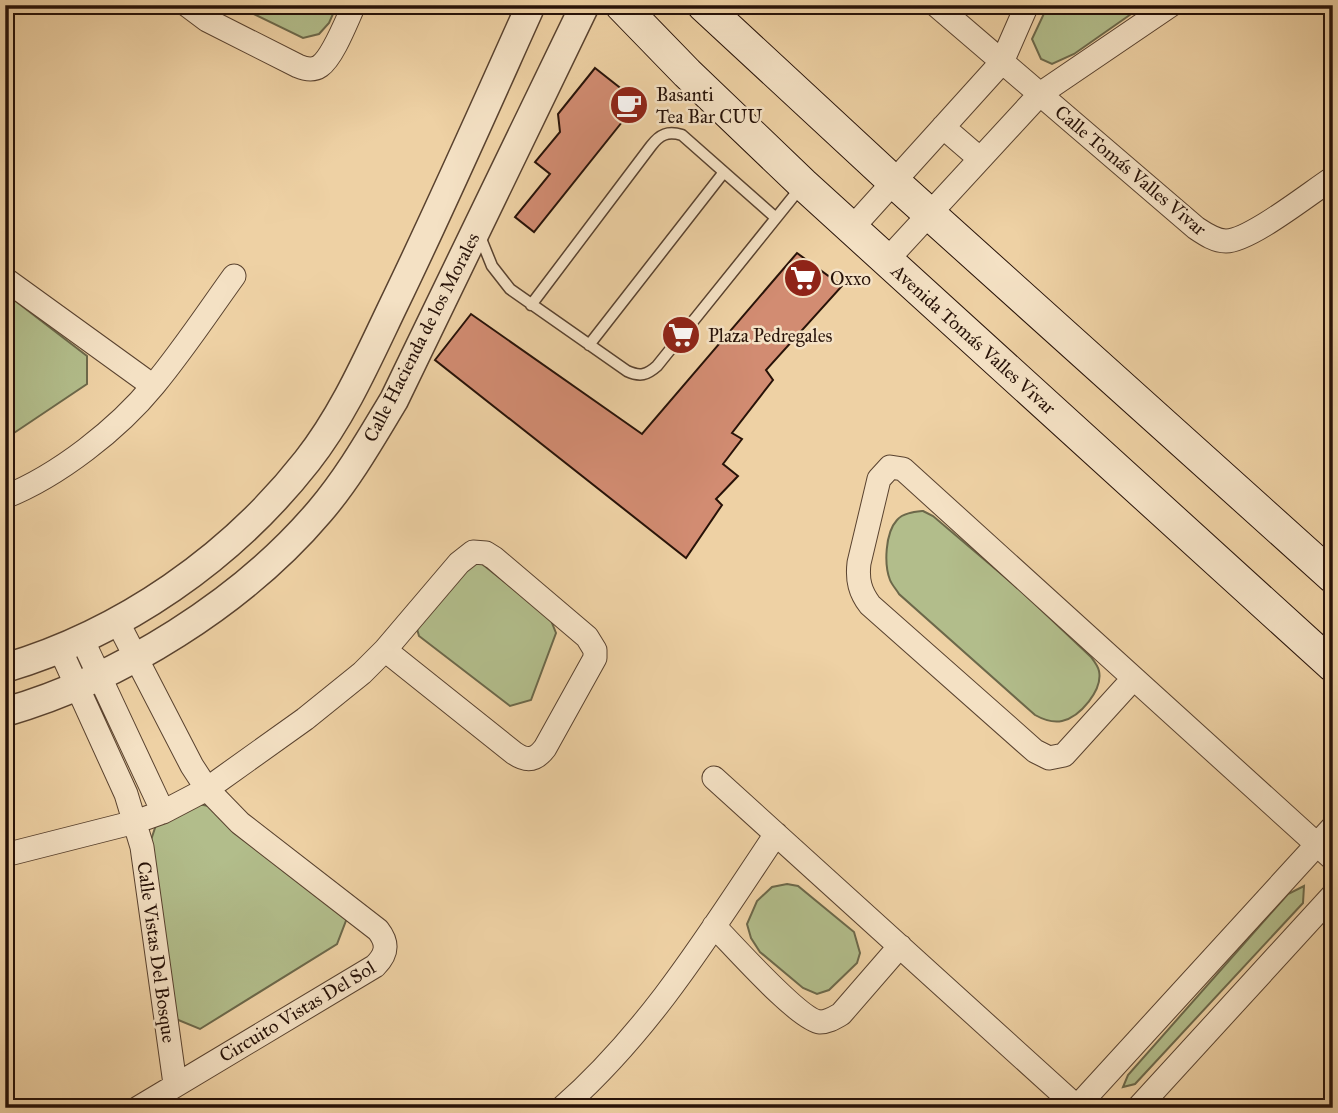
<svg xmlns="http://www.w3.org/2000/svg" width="1338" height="1113" font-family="'IM FELL Great Primer',serif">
  <rect width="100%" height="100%" fill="#eed1a4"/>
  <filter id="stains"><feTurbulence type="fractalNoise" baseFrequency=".00286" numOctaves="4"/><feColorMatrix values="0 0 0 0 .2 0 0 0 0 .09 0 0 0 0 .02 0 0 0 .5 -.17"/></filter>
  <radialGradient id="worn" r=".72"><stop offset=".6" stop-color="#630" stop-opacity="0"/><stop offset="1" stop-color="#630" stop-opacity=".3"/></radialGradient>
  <path fill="#b2bd8b" stroke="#6c684a" stroke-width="2" d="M235 5H337L329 23 319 34 303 38Z
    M1048 5H1144L1074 54 1052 64 1041 59 1032 39Z
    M5 293 87 356V384L5 439Z
    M923 511 933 516 1019 589 1091 657C1094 661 1098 666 1099 671 1103 690 1080 717 1062 721 1052 723 1044 720 1035 715L899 594C896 589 892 585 890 580 884 565 885 533 897 520 903 513 914 512 923 511Z
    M477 560 550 618 556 633 531 700 510 706 419 636 415 622Z
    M198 804 214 807 347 918 337 944 200 1029 171 1017 151 840 156 825Z
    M787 884 798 886 854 932 860 953 857 963 829 990 817 994 803 988 760 952 751 938 747 924 757 901 772 887Z
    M1304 886 1303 903 1135 1084 1123 1087 1128 1075 1288 894Z"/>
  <path fill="#d28c72" stroke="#271208" stroke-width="2" d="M595 68 638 102 534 232 515 217 550 174 535 162 560 132 558 114Z
    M797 253 842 286 766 370 773 380 732 433 742 439 723 464 738 476 716 499 722 505 686 558 435 360 471 314 642 434Z"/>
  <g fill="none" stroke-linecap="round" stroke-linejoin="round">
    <defs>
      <path id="service" d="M479 234 492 266 510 289 627 371C640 377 647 375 657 366L801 187
        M531 305 651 146C660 134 668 131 682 135L776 218
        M589 345 724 172"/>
      <path id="minor" d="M187 5 207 20 298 66C305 69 313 71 320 66 333 57 347 20 354 5
        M936 5 1196 228C1205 234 1215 241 1226 241 1250 241 1311 192 1333 178
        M943 127 979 158
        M852 228 1002 62 1027 5
        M887 260 1040 94 1171 5
        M5 279 153 386
        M5 497C58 476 118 429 154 385 183 350 208 312 234 276
        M117 621 192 766 207 789 240 823 378 930C389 944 387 954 375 966L138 1108
        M82 639 163 812
        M60 649 126 794 142 847 175 1084
        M1133 679 1064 755 1049 758 1035 751 870 605C860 592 857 580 859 563L879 479 890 467 903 469 1333 859
        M714 778 1078 1108
        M5 855 135 822 163 812 207 789 305 719 362 673 385 650 459 563 473 552 486 553 494 558 587 637 595 650V658L545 748C536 760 527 762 514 753L385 650
        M714 926C733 945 799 1020 820 1022 828 1022 834 1018 841 1014L900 946
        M562 1108C651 1030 711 931 776 834
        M1076 1108 1333 827
        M1138 1108 1333 895"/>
      <path id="tertiary" d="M5 668C123 633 231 558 307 461 344 414 368 358 394 304 442 205 486 105 531 5
        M5 712C120 679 243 602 320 511 349 477 371 438 394 400L585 5"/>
      <path id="secondary" d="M621 5 687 73 803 184 1333 666
        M703 5 894 182 1333 577"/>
    </defs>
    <use href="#service" stroke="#59422f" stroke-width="13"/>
    <use href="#minor" stroke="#59422f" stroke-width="25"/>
    <use href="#tertiary" stroke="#59422f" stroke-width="31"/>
    <use href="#secondary" stroke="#271208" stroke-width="34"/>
    <use href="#service" stroke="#f4e1c4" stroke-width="10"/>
    <use href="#minor" stroke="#f4e1c4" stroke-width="23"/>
    <use href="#tertiary" stroke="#f4e1c4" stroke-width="28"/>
    <use href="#secondary" stroke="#f4e1c4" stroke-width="32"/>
  </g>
  <defs>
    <symbol id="cafe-disc" viewBox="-11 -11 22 22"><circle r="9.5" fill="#8f2418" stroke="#f4e1c4"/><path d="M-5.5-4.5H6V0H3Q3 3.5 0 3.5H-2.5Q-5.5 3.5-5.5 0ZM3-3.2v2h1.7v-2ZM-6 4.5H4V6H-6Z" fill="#fff"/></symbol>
    <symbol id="supermarket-disc" viewBox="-11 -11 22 22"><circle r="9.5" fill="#8f2418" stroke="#f4e1c4"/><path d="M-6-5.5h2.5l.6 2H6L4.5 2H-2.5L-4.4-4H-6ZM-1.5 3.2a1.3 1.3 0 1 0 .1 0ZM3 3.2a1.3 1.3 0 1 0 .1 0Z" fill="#fff"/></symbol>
  </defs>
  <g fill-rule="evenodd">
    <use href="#cafe-disc" x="607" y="83" width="44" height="44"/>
    <use href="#supermarket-disc" x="781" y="256" width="44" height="44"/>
    <use href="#supermarket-disc" x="659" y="313" width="44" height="44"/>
  </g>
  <g text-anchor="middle" stroke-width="5" stroke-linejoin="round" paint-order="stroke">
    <g font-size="19" fill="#271208" stroke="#f4e1c4" text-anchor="start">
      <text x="656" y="101">Basanti<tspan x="656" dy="22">Tea Bar CUU</tspan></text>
      <text x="830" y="285">Oxxo</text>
      <text x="708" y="342">Plaza Pedregales</text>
    </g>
    <g font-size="19" fill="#271208" stroke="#f4e1c4">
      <text transform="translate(1131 170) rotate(40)" y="7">Calle Tomás Valles Vivar</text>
      <text transform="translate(421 337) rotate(-63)" y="7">Calle Hacienda de los Morales</text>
      <text transform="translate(974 339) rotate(42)" y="7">Avenida Tomás Valles Vivar</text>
      <text transform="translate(157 952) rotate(82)" y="7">Calle Vistas Del Bosque</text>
      <text transform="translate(297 1011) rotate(-31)" y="7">Circuito Vistas Del Sol</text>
    </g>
  </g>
  <rect width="1338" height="1113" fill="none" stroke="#eed1a4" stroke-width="28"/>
  <rect x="7" y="7" width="1324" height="1099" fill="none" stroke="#271208" stroke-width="3.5"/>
  <rect x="14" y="14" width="1310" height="1085" fill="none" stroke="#271208" stroke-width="2"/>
  <rect width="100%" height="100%" filter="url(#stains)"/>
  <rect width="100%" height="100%" fill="url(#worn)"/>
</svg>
